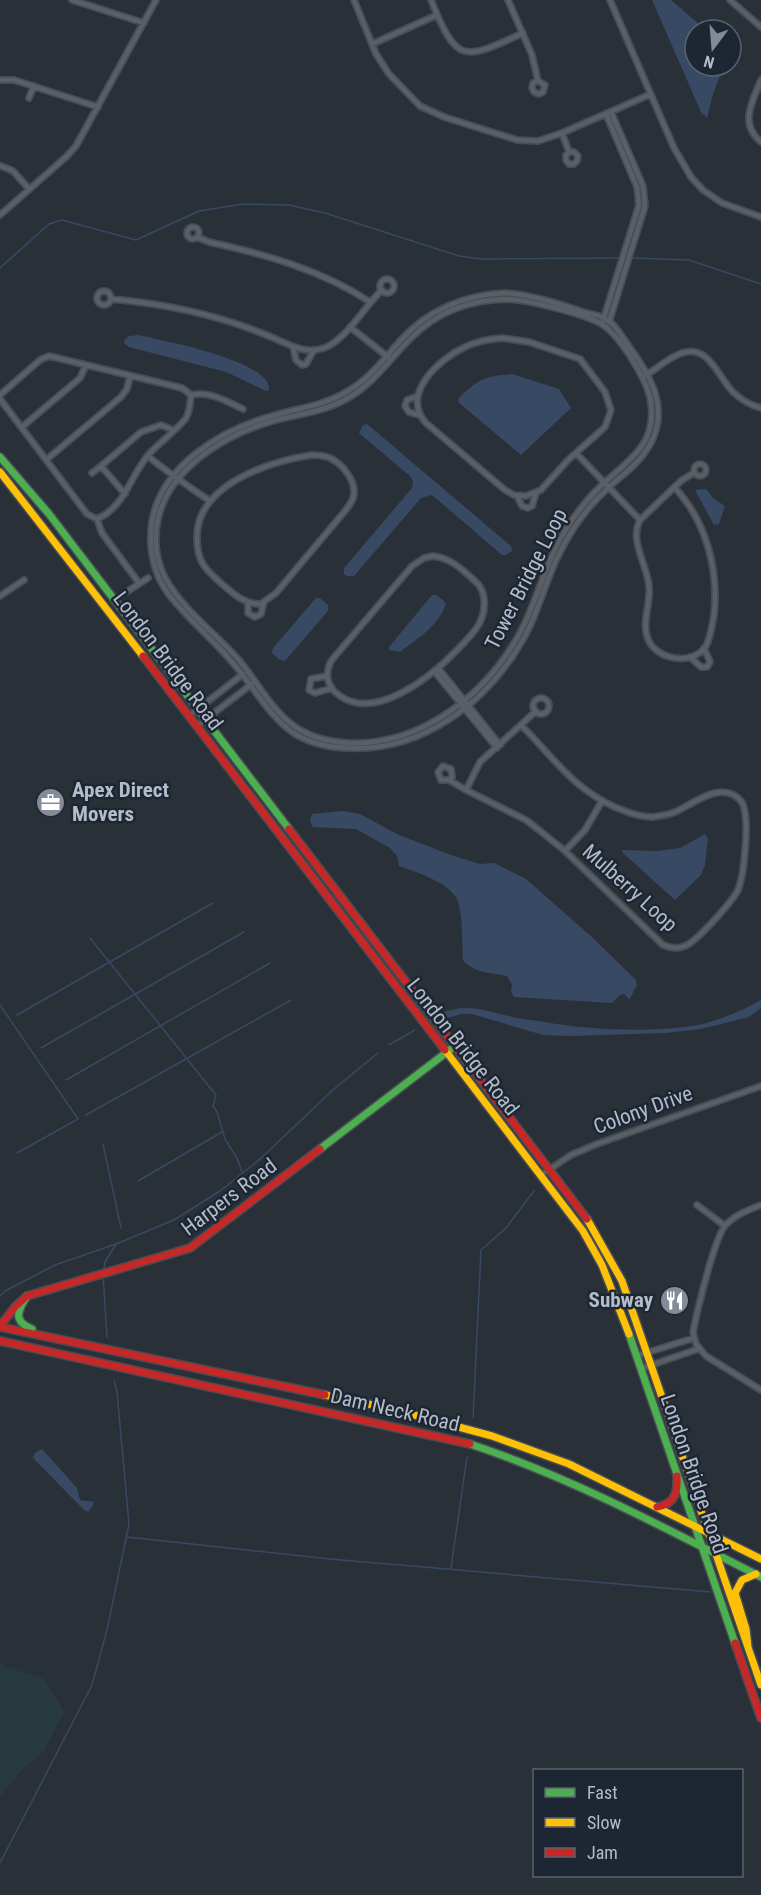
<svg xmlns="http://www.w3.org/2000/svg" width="761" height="1895" font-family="'Roboto Condensed',sans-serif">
  <rect width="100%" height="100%" fill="#2a3038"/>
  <path fill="#273a3e" d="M0 1661 4 1666 44 1679 64 1712 44 1751 20 1772 0 1797Z"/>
  <path fill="#384963" d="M652 0H671L706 30H695V66H724L713 94 707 118 701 112Z
    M139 335C163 341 273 361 269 390L266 391 226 372 129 347 124 343 125 339 129 336Z
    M512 374 559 389 571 408 521 455 458 402 459 398C478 379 485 376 512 374Z
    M367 424 511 546 512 551 506 555H502L432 495 421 498 354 576H347L344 574V568L412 488 413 482 411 477 359 433 363 425Z
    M706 489 714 499 725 506 719 524 714 525 695 490Z
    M432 595H437L446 603C440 625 417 639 400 652L389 650V647Z
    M316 598H320L328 605V611L285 661 280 660 272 653 273 648Z
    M343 811 360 814 397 834 448 854 480 864 494 863 526 879 594 939 636 980 637 986C633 990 633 995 629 999L624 994 620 995 612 1003 514 997 511 992 512 985 507 976C492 973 473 973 463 960 462 944 463 917 458 902 452 883 416 872 399 866L397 856 390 848 356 829 313 827 310 821 312 814Z
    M705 834 708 838 705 865 701 875 675 900 623 853 622 850 657 851 680 848Z
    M761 1000V1008L749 1017 701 1029 666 1033 571 1036 543 1035 472 1014H461L448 1018 441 1013C467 1003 483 1010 508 1016 520 1019 533 1020 545 1022 588 1030 662 1034 706 1023 725 1018 743 1010 761 1000Z
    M42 1449 77 1488 80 1500 94 1502 92 1507 88 1512 84 1510 35 1460 33 1457 35 1453Z"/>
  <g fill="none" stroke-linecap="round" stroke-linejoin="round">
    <path stroke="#384963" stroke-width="1.5" d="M632 258 689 260 761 284
      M0 268 49 224 62 220 136 240 199 211 243 204 289 205 325 213 459 256 482 259 620 258
      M90 938 216 1095 213 1106 217 1112 225 1139 237 1158 242 1172
      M0 1005 78 1119 17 1153
      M17 1015 213 903
      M389 1045 415 1030
      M41 1048 244 932
      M66 1080 270 963
      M86 1115 291 1000
      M103 1144 121 1228
      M138 1181 222 1132
      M104 1269 105 1262 116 1244
      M103 1275 107 1337
      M0 1296 5 1291 55 1265 116 1244 174 1220 220 1191 259 1160 334 1089 378 1053
      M473 1418 481 1250 506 1228 534 1191
      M127 1537 330 1559 711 1592
      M451 1568 467 1457
      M0 1863 92 1685 107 1630 129 1524 117 1392 114 1381"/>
    <defs>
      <path id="street" d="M72 0 144 23
        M354 0 376 54 389 74 420 106 444 117 517 140 538 141 562 133 651 94
        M431 0C457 64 463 61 523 33
        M508 0 532 55 538 81 545 85 543 92 539 94 534 92 532 88 533 83 538 81
        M610 0 674 148 691 177 703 190 722 203 761 217
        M730 0 761 27
        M372 44 437 15
        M0 80H14L98 107
        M761 80C752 102 739 124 761 142
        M29 98 34 86
        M562 133 569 152H574L578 156 577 161 574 164H569L566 160V155L569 152
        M1 166 13 171 29 189
        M0 215 66 157 76 146 156 0
        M187 233a6 6 0 1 1 12 0a6 6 0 1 1-12 0Z
        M197 237 209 242C264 254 322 270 370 302
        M380 286a7 7 0 1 1 14 0a7 7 0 1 1-14 0Z
        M97 298a7 7 0 1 1 14 0a7 7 0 1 1-14 0Z
        M505 293C532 295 557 303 583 312 590 314 598 315 604 318 615 323 621 336 628 345 650 375 671 409 649 446 639 464 623 474 608 488 588 506 572 528 560 552 544 583 538 616 519 646 484 704 421 751 351 748 332 748 312 744 295 734 269 717 253 685 232 662 212 638 186 618 167 592 153 572 148 546 152 522 161 466 221 430 272 416 298 408 324 406 348 391 370 378 384 359 401 340 428 310 465 295 505 293Z
        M111 299C167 304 220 315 271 337 289 344 304 355 324 348 346 340 364 307 382 290
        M506 299C528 300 586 314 603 325 620 336 649 382 651 403 657 444 629 460 603 484 589 497 577 512 567 528 543 565 536 609 513 645 478 701 416 746 348 743 332 742 315 739 300 730 274 715 258 683 239 660 219 637 193 618 175 593 158 572 152 545 158 519 169 468 226 434 273 421 299 414 324 412 348 398 374 383 389 360 410 339 436 312 470 300 506 299Z
        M609 322 645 206 643 186 611 112
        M602 324 639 205 637 187 606 114
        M350 327 388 357
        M502 338 529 342 580 359 605 392 611 410 605 427 568 460 541 490 526 496 514 495 505 490 426 423C400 394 439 359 465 347 477 341 489 339 502 338Z
        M293 347 296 360 302 365 306 364 314 350
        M646 375C658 368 669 357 682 353 709 344 718 377 733 392 741 400 750 405 761 408
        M0 395 40 360 49 356 182 388 191 395
        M191 395C210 391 226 401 243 409
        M418 396 407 400 405 406 409 412 419 415
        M0 399 87 514 97 519
        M22 427 80 378 86 365
        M576 453 640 520C629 541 647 564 649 586 651 603 642 621 647 636 653 660 693 667 706 646 711 636 712 625 714 615 719 570 706 520 674 487
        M311 455C318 455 324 455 330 458 343 464 358 483 353 498 352 502 348 507 345 511L276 593 261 604C244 604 235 595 222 584 205 569 197 562 197 538 196 485 268 462 311 455Z
        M148 456C168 473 188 486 210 501
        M46 460 121 397 127 389 130 376
        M694 470a6 6 0 1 1 12 0a6 6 0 1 1-12 0Z
        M92 473 101 466
        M125 494 101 466 141 432 161 425 173 430
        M517 496 522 506 528 508 532 506 536 493
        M97 519C125 507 130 476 149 454 159 443 179 428 186 418 190 411 190 403 191 395
        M97 519 102 533 139 583
        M640 520 682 480 694 473
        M433 556C451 558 463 570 476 582 486 591 486 608 481 620 477 631 466 640 458 649 432 676 371 727 334 691 326 682 326 671 331 661L412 566 424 558Z
        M128 591 148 578
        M0 596 24 580
        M248 603V613L255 617 261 614 264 602
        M690 657 701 667H707L710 662 704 648
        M438 668 500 745
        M434 671 497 748
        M327 676 311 679 309 690 315 693 332 688
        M533 706a8 8 0 1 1 16 0a8 8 0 1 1-16 0Z
        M189 716 243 674
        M197 726 252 684
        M522 726C555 759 572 788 617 808 629 813 640 817 652 817 660 816 668 815 675 812 693 804 722 779 741 801 751 814 744 875 738 890 732 902 696 942 685 946 678 949 670 948 663 945L565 851 539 830 526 820 466 790 480 762 536 711
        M449 780 452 777 451 769 443 766 438 772 441 780H449L466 790
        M565 851 585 830 602 801
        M541 1175 571 1155 597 1144 761 1086
        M697 1205 725 1226
        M761 1205C749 1210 734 1215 725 1226 714 1239 697 1312 693 1332L696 1344 706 1356 761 1390
        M636 1356 694 1338
        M640 1369 698 1349"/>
      <path id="fast" d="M0 457 49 514 289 829
        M320 1149 451 1049
        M27 1296C18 1310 12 1321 32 1329
        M629 1334 735 1643
        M470 1444C572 1478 665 1528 761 1577"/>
      <path id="slow" d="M0 472 143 656
        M445 1050 583 1231 602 1265 629 1334
        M587 1219 622 1281 761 1685
        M325 1395 392 1409 492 1436 569 1464 761 1559
        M748 1647 746 1629 735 1593 742 1580 756 1574"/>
      <path id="jam" d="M143 656 445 1050
        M289 829 587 1219
        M0 1326 15 1307 27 1296 190 1248 320 1149
        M0 1327 325 1395
        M0 1341 470 1444
        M657 1507C675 1504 678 1492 677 1476
        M735 1643 761 1718"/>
    </defs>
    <use href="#street" stroke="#484c53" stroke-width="8"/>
    <use href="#fast" stroke="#484c53" stroke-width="10"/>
    <use href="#slow" stroke="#484c53" stroke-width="10"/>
    <use href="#jam" stroke="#484c53" stroke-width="10"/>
    <use href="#street" stroke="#5a5e66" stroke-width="4.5"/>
    <use href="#fast" stroke="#4caf50" stroke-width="7"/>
    <use href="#slow" stroke="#ffc107" stroke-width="7"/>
    <use href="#jam" stroke="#c62828" stroke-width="7"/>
  </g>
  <defs>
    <symbol id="office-disc" viewBox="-11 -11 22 22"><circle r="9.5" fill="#848b96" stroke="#1d2633"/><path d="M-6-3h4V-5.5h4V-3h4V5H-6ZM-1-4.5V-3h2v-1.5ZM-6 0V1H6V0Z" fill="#fff"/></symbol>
    <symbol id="restaurant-disc" viewBox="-11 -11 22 22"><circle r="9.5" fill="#848b96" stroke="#1d2633"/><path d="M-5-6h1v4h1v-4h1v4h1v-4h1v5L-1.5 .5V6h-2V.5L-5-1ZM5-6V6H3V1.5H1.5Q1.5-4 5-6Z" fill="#fff"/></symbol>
  </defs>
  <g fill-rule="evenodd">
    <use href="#office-disc" x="34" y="786" width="33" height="33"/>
    <use href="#restaurant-disc" x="658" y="1284" width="33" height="33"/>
  </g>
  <g text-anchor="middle" stroke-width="5" stroke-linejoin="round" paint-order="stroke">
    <g font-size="21" fill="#b4bcc9" stroke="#1d2633">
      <text transform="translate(526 579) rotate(-63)" y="7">Tower Bridge Loop</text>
      <text transform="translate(168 661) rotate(53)" y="7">London Bridge Road</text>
      <text transform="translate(630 888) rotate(42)" y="7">Mulberry Loop</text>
      <text transform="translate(463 1047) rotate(52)" y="7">London Bridge Road</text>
      <text transform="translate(643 1110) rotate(-20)" y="7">Colony Drive</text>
      <text transform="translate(229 1197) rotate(-37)" y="7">Harpers Road</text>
      <text transform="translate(395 1410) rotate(13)" y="7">Dam Neck Road</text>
      <text transform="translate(694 1474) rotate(71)" y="7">London Bridge Road</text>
    </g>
    <g font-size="21" font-weight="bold" fill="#b4bcc9" stroke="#1d2633" text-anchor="start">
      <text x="72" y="797">Apex Direct<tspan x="72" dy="24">Movers</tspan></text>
      <text x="653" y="1307" text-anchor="end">Subway</text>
    </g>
  </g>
  <rect x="533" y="1769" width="210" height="108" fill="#1d2633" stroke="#59626f" stroke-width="1.5"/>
  <rect x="545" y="1788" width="30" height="9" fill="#4caf50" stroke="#59626f" stroke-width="1.5"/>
  <text x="587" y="1799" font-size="18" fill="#b4bcc9">Fast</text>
  <rect x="545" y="1818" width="30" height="9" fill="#ffc107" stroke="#59626f" stroke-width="1.5"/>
  <text x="587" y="1829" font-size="18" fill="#b4bcc9">Slow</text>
  <rect x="545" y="1848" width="30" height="9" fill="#c62828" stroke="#59626f" stroke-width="1.5"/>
  <text x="587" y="1859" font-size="18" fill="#b4bcc9">Jam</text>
  <g transform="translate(713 48) rotate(196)"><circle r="28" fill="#1d2633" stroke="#59626f" stroke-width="1.5"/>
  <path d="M0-4.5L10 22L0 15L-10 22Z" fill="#848b96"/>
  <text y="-9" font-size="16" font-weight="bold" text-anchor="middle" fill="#b4bcc9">N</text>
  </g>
</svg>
